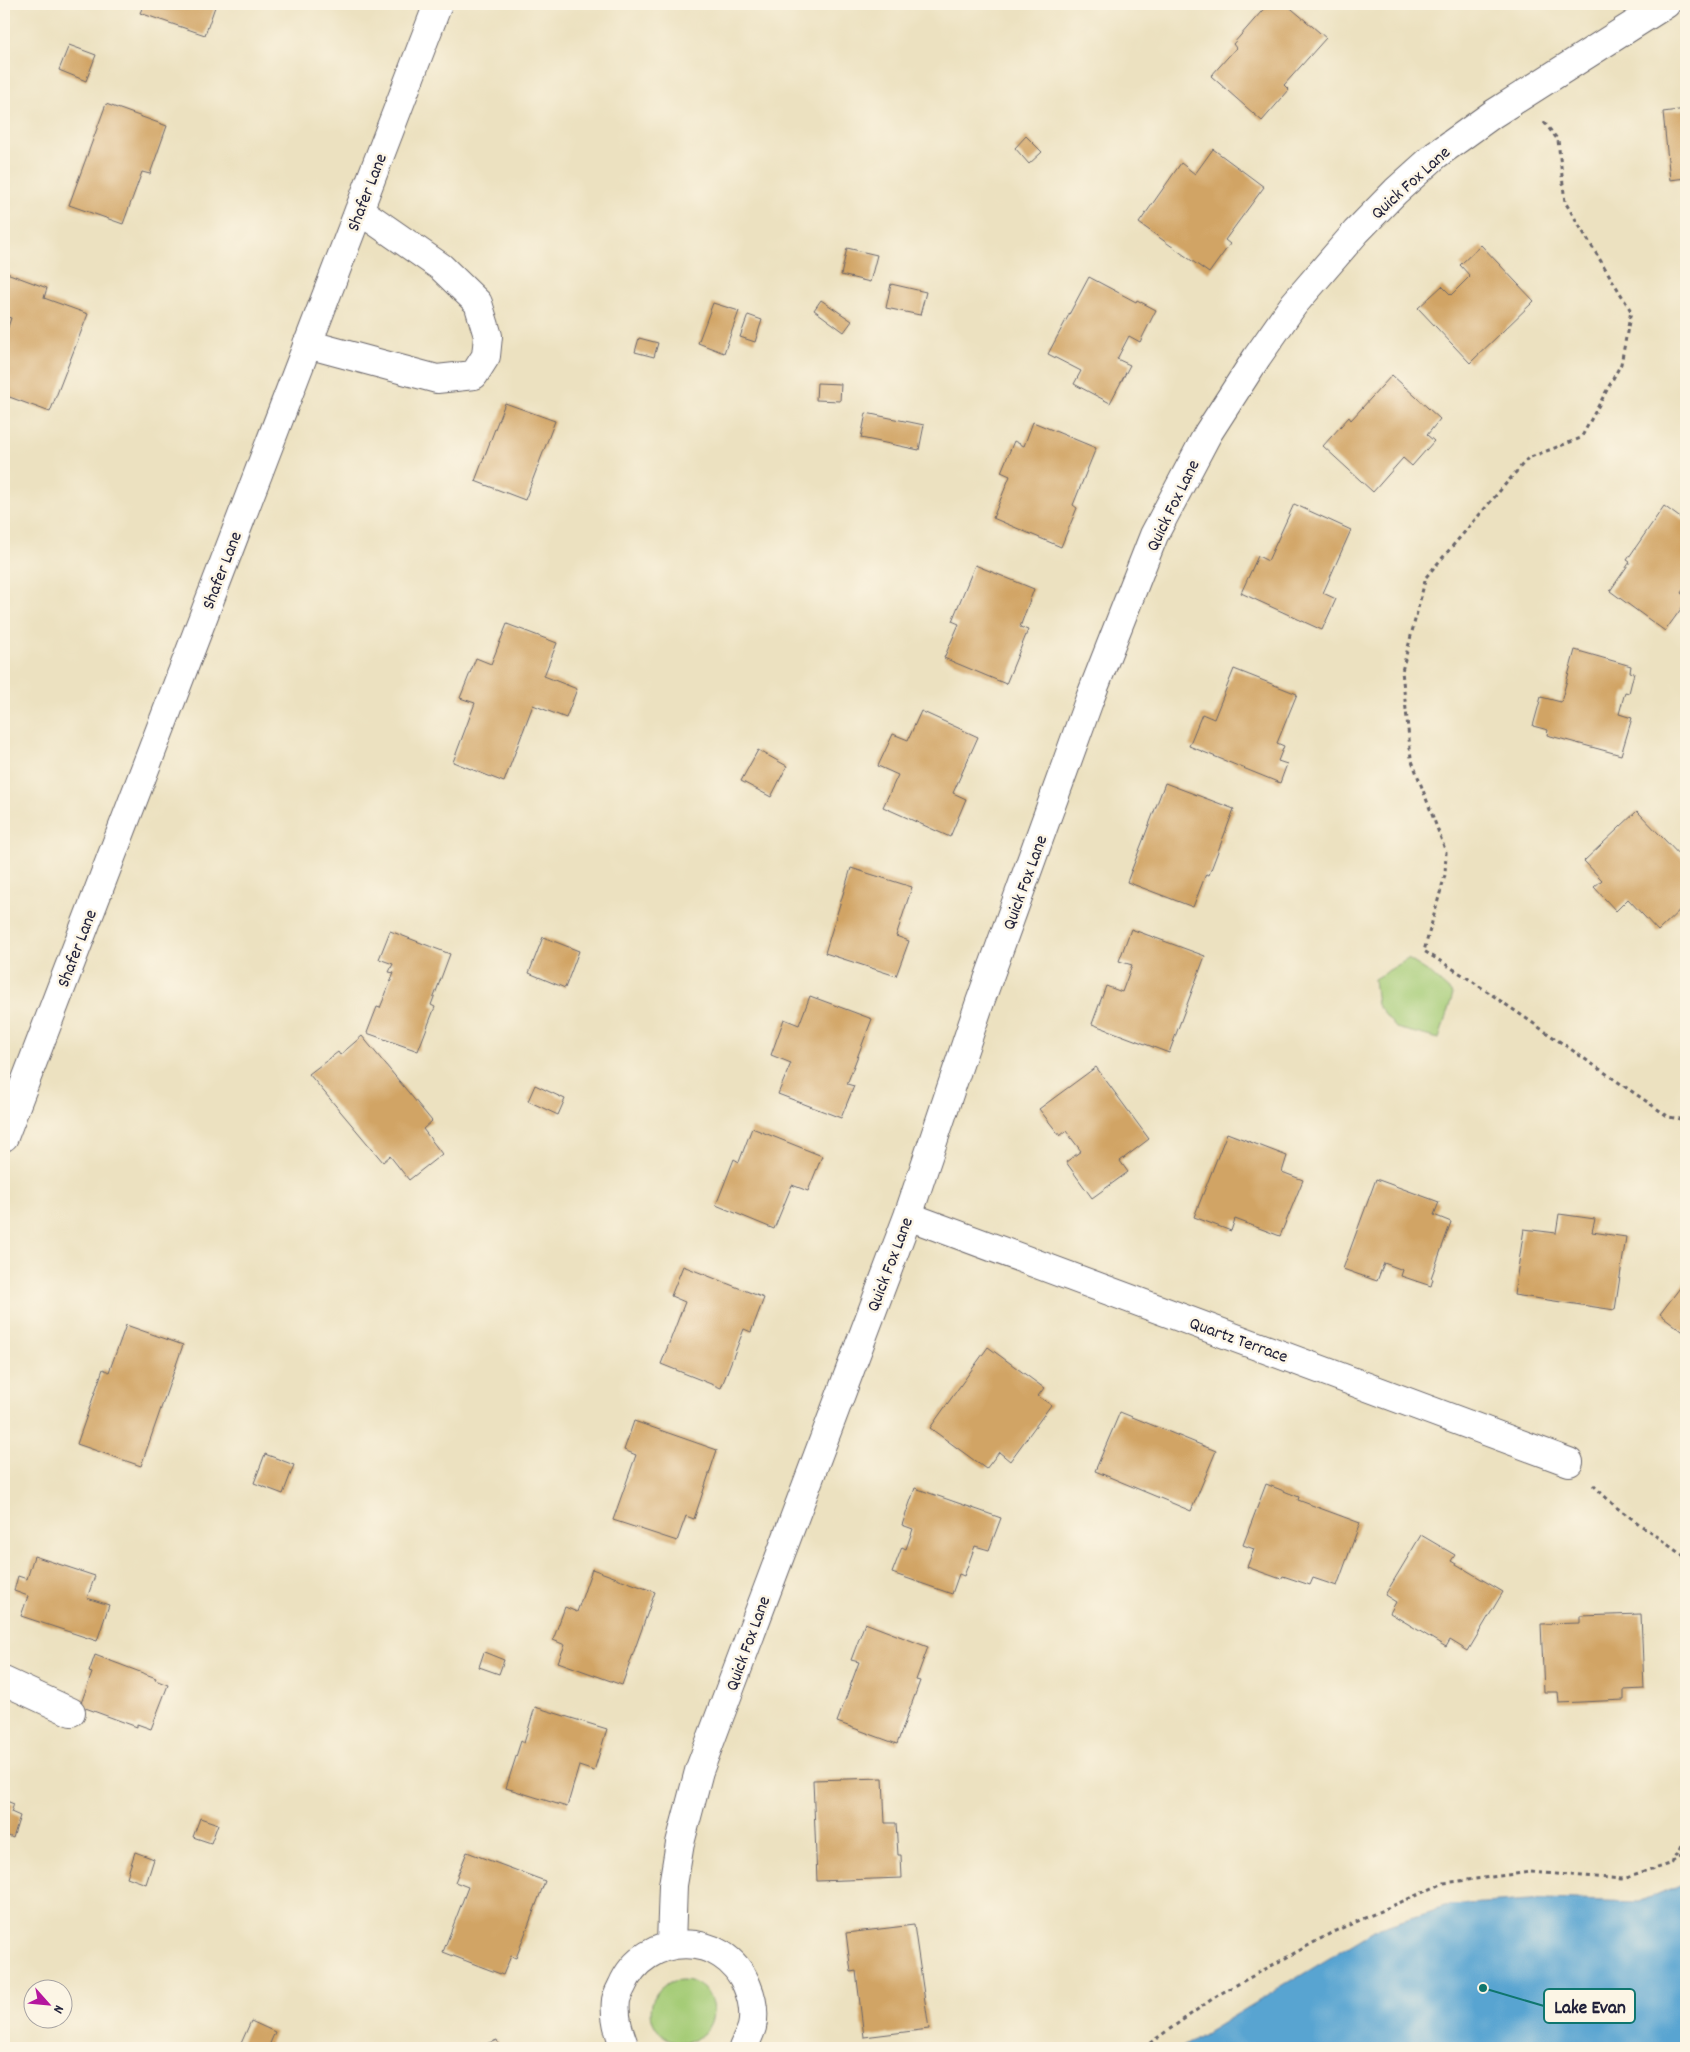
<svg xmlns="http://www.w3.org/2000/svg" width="1690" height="2052" font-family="Dekko,sans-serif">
  <rect width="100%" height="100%" fill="#fcf5e5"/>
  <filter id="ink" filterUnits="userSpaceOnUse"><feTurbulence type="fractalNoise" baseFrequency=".02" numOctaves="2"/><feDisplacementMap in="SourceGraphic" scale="10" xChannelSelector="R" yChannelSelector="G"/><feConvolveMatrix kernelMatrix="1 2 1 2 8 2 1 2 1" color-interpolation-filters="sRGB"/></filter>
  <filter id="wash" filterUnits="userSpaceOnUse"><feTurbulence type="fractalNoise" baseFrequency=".0096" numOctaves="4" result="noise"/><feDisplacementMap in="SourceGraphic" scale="20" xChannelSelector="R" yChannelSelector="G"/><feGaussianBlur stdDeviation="1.12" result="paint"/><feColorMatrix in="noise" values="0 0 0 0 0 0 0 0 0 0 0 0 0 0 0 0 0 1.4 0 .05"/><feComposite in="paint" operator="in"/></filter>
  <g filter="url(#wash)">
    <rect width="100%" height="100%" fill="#ece1c0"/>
    <path fill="#a5cc77" stroke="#647759" d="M1408 959 1430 973 1453 994 1439 1039 1396 1028 1377 1005 1374 979Z
      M651 2011a31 31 0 1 1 62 0a31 31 0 1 1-62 0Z"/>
    <path fill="#59a4d1" stroke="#3e6386" d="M1686 1882V2048H1181L1379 1928 1451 1905 1546 1899 1639 1902Z"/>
    <g id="blocks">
      <path fill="#d1a465" d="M144 4H216L205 35 140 13Z
        M1268 4H1286L1326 38 1284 85 1289 90 1262 121 1211 76 1236 48 1233 44Z
        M69 45 96 55 86 81 59 70Z
        M106 104 167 126 150 174 142 172 123 224 69 205Z
        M1686 109V178L1670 180 1663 112Z
        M1026 136 1042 152 1029 164 1015 148Z
        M1213 149 1264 187 1225 240 1230 244 1209 273 1139 223 1181 163 1195 174Z
        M1481 245 1534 301 1470 363 1418 308 1442 286 1451 295 1470 276 1460 265Z
        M847 248 877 255 870 282 841 275Z
        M4 272 47 288 44 298 88 314 50 412 4 395V339L11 318 4 316Z
        M1089 277 1136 302 1137 300 1156 310 1140 342 1129 336 1117 359 1130 365 1110 403 1074 384 1081 371 1048 354Z
        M891 284 926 292 920 315 886 308Z
        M821 300 852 321 844 332 814 310Z
        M713 303 739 311 724 353 698 343Z
        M748 315 762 320 755 342 740 337Z
        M639 338 658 343 654 357 635 352Z
        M1392 375 1440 419 1427 435 1434 441 1412 466 1403 458 1373 492 1323 446 1349 417 1351 420Z
        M817 383 841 384 840 401 816 400Z
        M505 403 555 421 525 500 475 481Z
        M866 413 924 425 919 450 861 438Z
        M1033 422 1096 448 1073 505 1077 508 1061 547 993 518 1010 476 1001 472 1014 441 1024 446Z
        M1294 504 1351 530 1323 593 1336 599 1322 630 1241 593 1258 556 1268 561Z
        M1664 506 1686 522V585L1681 593 1686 597V602L1665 631 1610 591 1630 562 1627 560Z
        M975 565 1034 589 1020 627 1028 630 1006 684 944 658 959 624 952 621Z
        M507 624 557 643 544 676 577 689 566 718 533 705 504 782 453 762 475 703 460 698 476 658 491 664Z
        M1575 650 1631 666 1630 672 1634 673 1629 693 1625 692 1619 714 1632 718 1621 755 1547 735 1548 730 1533 726 1541 697 1561 702Z
        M1234 669 1297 694 1277 743 1284 746 1278 761 1287 764 1280 783 1189 746 1202 714 1214 719Z
        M921 711 978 737 953 793 966 799 950 837 883 807 898 775 878 766 893 734 908 740Z
        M758 750 787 766 771 797 741 781Z
        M1165 783 1234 809 1209 875 1206 874 1193 907 1127 882Z
        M1637 811 1686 862V904L1658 931 1628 899 1616 911 1594 887 1602 880 1584 861Z
        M851 868 912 887 896 936 909 941 896 976 825 953Z
        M1131 929 1205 956 1169 1053 1092 1024 1106 986 1122 992 1132 965 1119 961Z
        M390 931 450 954 431 1005 435 1007 418 1051 367 1033 377 1007 380 1008 394 973 389 972 393 964 379 959Z
        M543 937 579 951 565 988 529 973Z
        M810 996 872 1019 847 1084 854 1086 841 1118 778 1094 791 1063 771 1055 784 1019 799 1025Z
        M362 1036 432 1121 423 1129 442 1154 409 1180 390 1156 383 1162 309 1074 338 1052 340 1055Z
        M1096 1067 1149 1139 1120 1161 1128 1172 1092 1198 1066 1162 1081 1151 1066 1131 1060 1136 1039 1109Z
        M535 1085 565 1099 558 1115 528 1101Z
        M752 1128 822 1156 808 1191 792 1185 774 1229 716 1205 734 1159 739 1162Z
        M1227 1133 1287 1156 1282 1172 1303 1180 1280 1236 1235 1219 1231 1231 1194 1217Z
        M1376 1179 1439 1202 1434 1215 1451 1222 1431 1278 1433 1279 1431 1286 1401 1276 1403 1270 1384 1263 1377 1281 1343 1269Z
        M1559 1214 1595 1219 1592 1232 1626 1237 1615 1310 1514 1295 1524 1229 1556 1233Z
        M683 1266 764 1298 751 1332 744 1329 721 1388 661 1364 685 1302 671 1296Z
        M1686 1280V1334L1660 1314Z
        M126 1325 183 1345 141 1466 77 1444 103 1369 109 1372Z
        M988 1347 1044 1388 1038 1396 1051 1405 1010 1461 999 1452 986 1469 930 1428Z
        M1120 1412 1216 1451 1191 1511 1095 1471Z
        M634 1421 717 1450 694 1519 686 1516 677 1541 613 1520 636 1455 624 1450Z
        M265 1454 294 1465 283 1494 254 1483Z
        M1266 1484 1299 1497 1298 1500 1360 1523 1337 1586 1313 1578 1310 1585 1283 1576 1281 1579 1247 1567 1254 1549 1243 1545Z
        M915 1488 1001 1518 989 1550 975 1546 964 1576 959 1574 952 1594 892 1573 902 1547 906 1549 913 1529 902 1525Z
        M1421 1535 1455 1555 1451 1561 1503 1592 1468 1651 1450 1640 1446 1647 1390 1613 1396 1602 1385 1595Z
        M34 1556 95 1576 87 1598 109 1605 97 1641 21 1616 28 1596 14 1591 18 1576 27 1579Z
        M592 1569 655 1592 622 1685 558 1662 565 1645 553 1640 565 1607 577 1612Z
        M1641 1614 1644 1689 1624 1690V1700L1559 1703 1558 1692H1544L1541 1624 1580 1623V1616Z
        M865 1623 928 1647 916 1680 920 1681 897 1744 837 1722 859 1662 851 1660Z
        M484 1652 504 1660 499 1674 479 1667Z
        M95 1655 156 1678 155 1680 168 1685 151 1729 137 1724V1727L80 1706 92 1673 89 1672Z
        M535 1707 607 1729 594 1771 579 1766 567 1807 506 1788 521 1741 524 1743Z
        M883 1778 885 1823H896L898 1855H901L902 1878 817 1881 813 1780Z
        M4 1800 14 1804 11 1812 20 1816 13 1838 4 1834Z
        M200 1818 218 1824 211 1843 193 1837Z
        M135 1852 154 1859 146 1884 127 1877Z
        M467 1852 545 1881 516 1958 511 1956 503 1975 443 1952 468 1887 455 1882Z
        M914 1925 929 2029 864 2037 856 1971 851 1972 846 1933Z
        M251 2021 275 2032 268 2048H239Z
        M497 2040 500 2048H475Z"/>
    </g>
  </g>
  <g filter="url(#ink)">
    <use href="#blocks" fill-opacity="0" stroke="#69656a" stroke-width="1"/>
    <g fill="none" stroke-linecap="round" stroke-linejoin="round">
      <defs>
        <path id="minor" d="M307 344 437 379 474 375 486 356 488 336 478 303 441 267 359 210
          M4 1137 438 4
          M908 1216 1569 1462
          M4 1681 71 1712
          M671 1944 673 1885 680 1843 699 1771 908 1216 980 1002 1090 698 1154 535 1208 433 1257 357 1294 304 1356 232 1396 191 1436 155 1493 114 1666 4
          M625 2048C619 2032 614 2018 616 2000 617 1995 620 1990 622 1986 645 1931 725 1930 747 1986 752 1998 755 2013 752 2027 750 2034 746 2041 743 2048"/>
      </defs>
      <use href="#minor" stroke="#69656a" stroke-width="30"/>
      <path stroke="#69656a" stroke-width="3" stroke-dasharray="4 4" stroke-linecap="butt" d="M1544 122 1558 140 1565 202 1631 311 1621 364 1581 438 1528 458 1426 577 1402 671 1411 758 1446 852 1445 875 1424 951 1466 977 1669 1117 1686 1120
        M1593 1485 1616 1507 1686 1558
        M1673 1862 1686 1852
        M1143 2048 1218 1995 1333 1932 1444 1883 1530 1872 1623 1879 1673 1863 1686 1834"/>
      <use href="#minor" stroke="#fff" stroke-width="28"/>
    </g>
  </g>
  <g text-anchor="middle" stroke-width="5" stroke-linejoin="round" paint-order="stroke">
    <g font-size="18" fill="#22223b" stroke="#fcf5e5">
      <text transform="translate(1410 182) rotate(-42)" y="6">Quick Fox Lane</text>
      <text transform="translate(366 192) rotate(-69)" y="6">Shafer Lane</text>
      <text transform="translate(1172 505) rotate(-64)" y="6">Quick Fox Lane</text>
      <text transform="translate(221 570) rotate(-69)" y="6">Shafer Lane</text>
      <text transform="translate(1024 882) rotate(-70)" y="6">Quick Fox Lane</text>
      <text transform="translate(76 948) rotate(-69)" y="6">Shafer Lane</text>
      <text transform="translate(889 1264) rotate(-69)" y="6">Quick Fox Lane</text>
      <text transform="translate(1239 1339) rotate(20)" y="6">Quartz Terrace</text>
      <text transform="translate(747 1643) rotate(-70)" y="6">Quick Fox Lane</text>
    </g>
  </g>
  <path fill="none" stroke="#0f766e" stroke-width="2" d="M1483 1988L1544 2006"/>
  <circle fill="#0f766e" stroke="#fcf5e5" stroke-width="2" cx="1483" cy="1988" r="5"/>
  <rect fill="#fcf5e5" stroke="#0f766e" stroke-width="2" x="1544" y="1989" width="91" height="34" rx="5"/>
  <g font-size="19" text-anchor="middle" font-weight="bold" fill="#22223b">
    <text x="1590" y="2013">Lake Evan</text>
  </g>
  <rect width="1690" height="2052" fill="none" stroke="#fcf5e5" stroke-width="20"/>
  <g transform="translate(48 2004) rotate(117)"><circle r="24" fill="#fcf5e5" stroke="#a5a1a1"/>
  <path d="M0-4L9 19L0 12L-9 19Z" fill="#b5179e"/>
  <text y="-8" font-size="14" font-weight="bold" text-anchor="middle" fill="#22223b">N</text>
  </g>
</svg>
